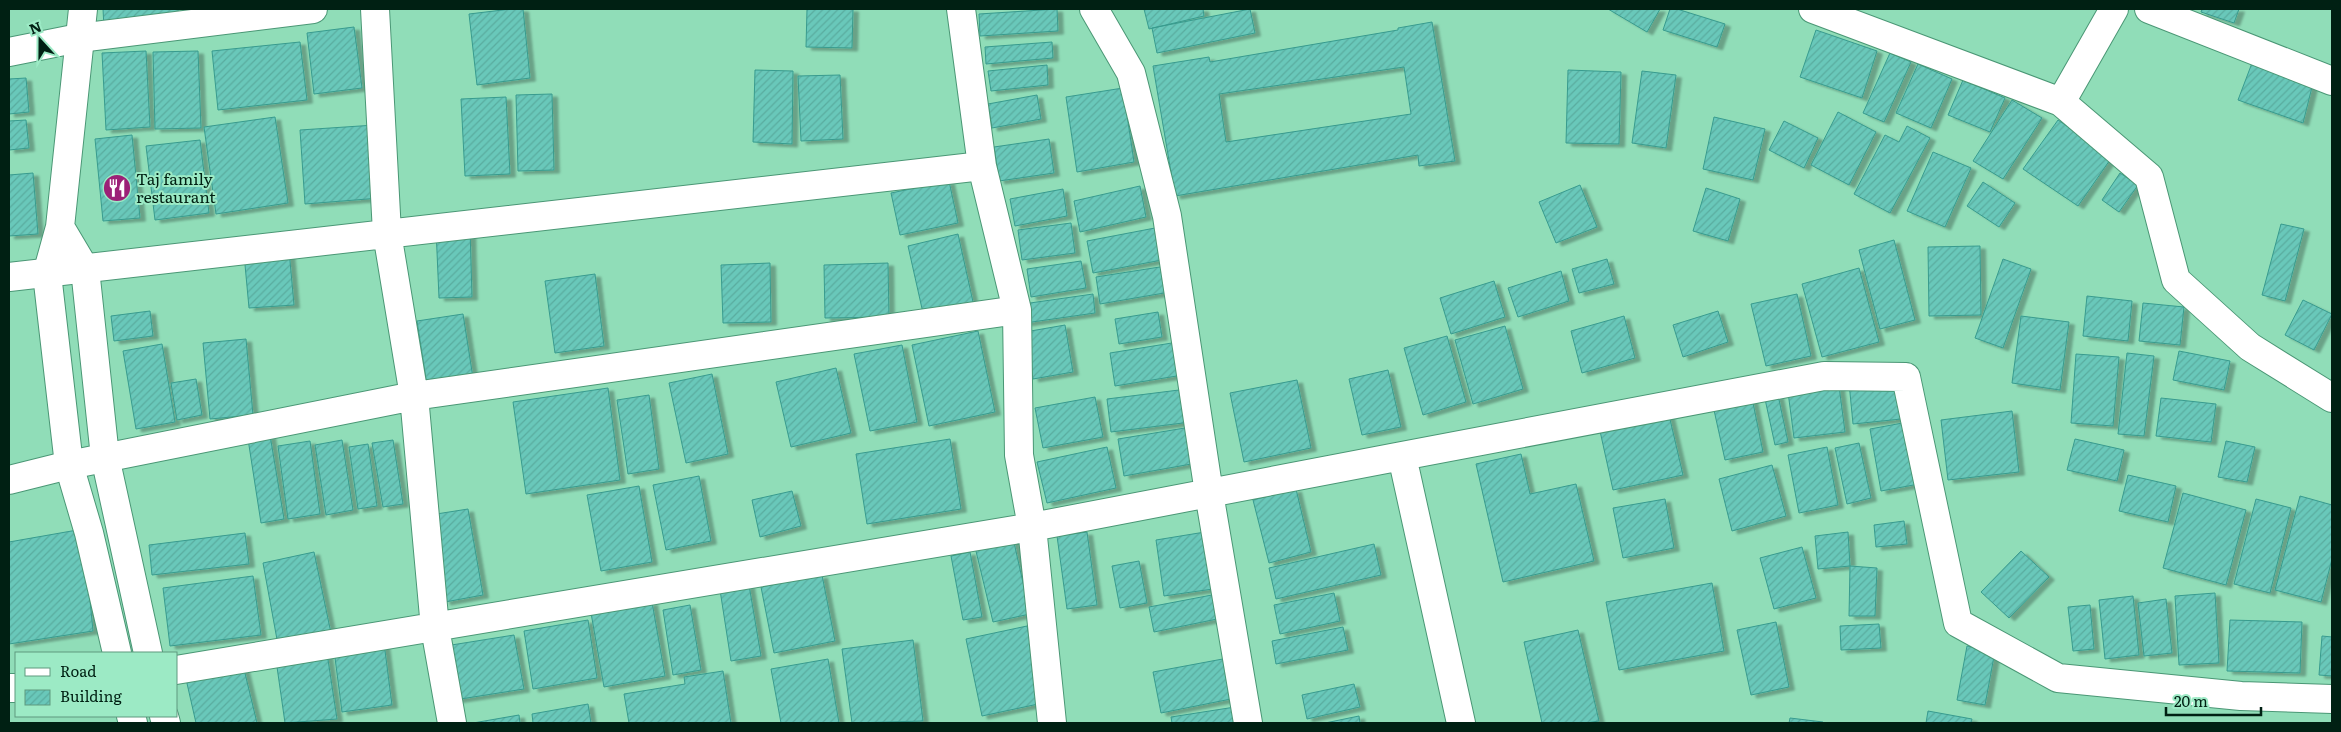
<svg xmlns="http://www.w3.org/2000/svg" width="2341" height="732" font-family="Literata,serif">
  <defs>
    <pattern id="building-hatch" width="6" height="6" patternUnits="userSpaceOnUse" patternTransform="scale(1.25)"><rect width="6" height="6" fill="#69c8ba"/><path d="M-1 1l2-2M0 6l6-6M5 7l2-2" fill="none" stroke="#59ac9f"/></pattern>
    <filter id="shadow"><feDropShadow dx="5.5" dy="3" stdDeviation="1" flood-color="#0004"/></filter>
  </defs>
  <rect width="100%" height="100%" fill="#90ddb8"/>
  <path fill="url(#building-hatch)" stroke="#389b8e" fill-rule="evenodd" filter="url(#shadow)" d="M103 9H178L179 23 104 28Z
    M511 9H523L530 78 477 85 469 14Z
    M807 9H853L852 48 806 47Z
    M1057 9 1058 31 980 36 979 14Z
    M1144 9H1203L1204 16 1149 29Z
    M1250 9 1255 33 1157 53 1152 28Z
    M1608 9H1660L1647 32Z
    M1670 9H1677L1725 24 1717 47 1663 30Z
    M2202 9H2239L2234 23 2201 12Z
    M1432 22 1455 161 1419 166 1418 155 1175 196 1153 66 1209 57 1210 62 1398 30V28ZM1404 67 1411 114 1226 142 1219 94Z
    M354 27 362 88 314 94 307 33Z
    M1816 30 1877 51 1862 98 1800 77Z
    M300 42 307 100 218 110 212 51Z
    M1052 42 1053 58 986 64 985 47Z
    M146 51 150 127 106 130 102 53Z
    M198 51 201 128 155 129 153 52Z
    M1890 53 1911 62 1884 122 1863 113Z
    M2252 63 2313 83 2303 123 2238 100Z
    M1918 64 1952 79 1931 128 1896 113Z
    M1047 65 1048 85 991 91 988 71Z
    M755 70 793 71 792 144 753 142Z
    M1568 70 1621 72 1619 144 1566 143Z
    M1642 71 1676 75 1666 148 1632 143Z
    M840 75 843 139 801 141 798 76Z
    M26 78 29 112 9 114V79Z
    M1963 80 2005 98 1990 132 1948 115Z
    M1123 88 1134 162 1077 172 1066 97Z
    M552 94 554 170 518 171 516 95Z
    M1037 95 1041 119 992 128 988 104Z
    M506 97 510 174 465 176 461 99Z
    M2012 100 2042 118 2003 179 1973 161Z
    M1838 112 1876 132 1849 185 1811 165Z
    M275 117 288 203 216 214 204 127Z
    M1714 117 1765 129 1753 180 1703 169Z
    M26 120 29 148 9 150V121Z
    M2058 120 2112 157 2078 206 2023 169Z
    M1784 121 1818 138 1804 168 1769 150Z
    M375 125 380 198 305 204 300 130Z
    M1907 126 1930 138 1890 213 1854 194 1885 135 1899 142Z
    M132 135 140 218 103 221 95 139Z
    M1049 139 1054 173 999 181 994 147Z
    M200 140 209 213 155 220 146 146Z
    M1933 152 1971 168 1945 227 1907 211Z
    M33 173 38 234 9 236V175Z
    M2120 173 2138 185 2119 212 2102 200Z
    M949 181 958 223 900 235 891 193Z
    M1983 182 2015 203 1999 227 1967 206Z
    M1580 185 1597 227 1556 243 1539 202Z
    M1140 186 1146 217 1080 232 1074 201Z
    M1706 188 1740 199 1728 241 1693 231Z
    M1063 189 1067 216 1015 226 1010 199Z
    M1071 223 1075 253 1022 260 1018 230Z
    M2281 224 2304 229 2285 301 2262 295Z
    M470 228 472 297 439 298 436 229Z
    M1155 228 1162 260 1093 273 1087 241Z
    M958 234 975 311 925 322 908 246Z
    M1894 240 1915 320 1880 329 1859 250Z
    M1980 246 1981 315 1929 316 1928 247Z
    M289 250 294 305 249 308 244 254Z
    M1607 259 1614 284 1579 293 1572 269Z
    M2003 259 2031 269 2003 348 1975 338Z
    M1081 261 1086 288 1031 297 1027 269Z
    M770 263 771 322 723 323 721 265Z
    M888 263 889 317 825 318 824 265Z
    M1166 266 1170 292 1100 304 1096 277Z
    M1859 268 1879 342 1822 357 1802 284Z
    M1561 271 1569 301 1518 317 1508 288Z
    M595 274 604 346 555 353 545 281Z
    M1494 281 1505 317 1451 334 1440 298Z
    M1093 294 1095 313 1025 323 1023 304Z
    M1797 294 1811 356 1766 366 1751 304Z
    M2087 296 2132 301 2128 341 2083 336Z
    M2303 300 2332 314 2314 350 2285 335Z
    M2143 303 2184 307 2180 345 2139 341Z
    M150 311 153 336 114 341 111 316Z
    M1718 311 1728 342 1683 357 1673 325Z
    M1158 312 1162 337 1119 344 1115 319Z
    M463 314 473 378 427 386 417 321Z
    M1624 316 1635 358 1582 373 1571 331Z
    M2021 316 2069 322 2060 390 2012 383Z
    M1065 325 1073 372 1033 379 1025 332Z
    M1505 326 1523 389 1473 404 1455 340Z
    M978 331 995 412 929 426 912 345Z
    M1447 336 1466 402 1423 415 1404 348Z
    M246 339 253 415 210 419 203 343Z
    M1178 342 1183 375 1115 386 1110 353Z
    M162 344 175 422 136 429 123 351Z
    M902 345 917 422 870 431 854 354Z
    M2179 351 2230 361 2224 390 2173 380Z
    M2127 353 2154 356 2144 436 2118 434Z
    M2076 354 2119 357 2113 426 2071 423Z
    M836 368 851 433 791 447 776 382Z
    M1388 370 1401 427 1362 435 1349 379Z
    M712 374 728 454 686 463 669 383Z
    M1906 377 1911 418 1853 424 1849 383Z
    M196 379 202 415 177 420 171 383Z
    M1297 380 1311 448 1244 462 1230 393Z
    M1839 386 1845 432 1794 438 1788 392Z
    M608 388 620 480 526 494 513 402Z
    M1187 389 1191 422 1111 432 1107 399Z
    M1751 393 1763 452 1725 460 1712 401Z
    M649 395 659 469 628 474 617 400Z
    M1778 395 1788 442 1775 445 1765 399Z
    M1095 397 1103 437 1043 448 1035 408Z
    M2161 398 2216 404 2211 442 2156 436Z
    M2012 411 2019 472 1948 480 1941 420Z
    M1669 415 1683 475 1613 490 1600 431Z
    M1908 422 1919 484 1881 491 1870 429Z
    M1191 427 1197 463 1124 476 1118 439Z
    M270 435 284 519 261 523 248 439Z
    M950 439 961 509 867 524 856 454Z
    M2075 439 2124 450 2117 481 2067 470Z
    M342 440 353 510 326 515 315 445Z
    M393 440 403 504 383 507 372 443Z
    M310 441 320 514 288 519 278 446Z
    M2226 441 2255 447 2247 482 2218 477Z
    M1859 443 1871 498 1847 504 1835 448Z
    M368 444 377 506 358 509 349 447Z
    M1107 447 1116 488 1047 503 1037 462Z
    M1827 447 1838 505 1799 513 1788 455Z
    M1521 454 1530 494 1576 484 1594 561 1503 582 1476 464Z
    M1772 465 1786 516 1732 531 1719 479Z
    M2128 475 2176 486 2168 522 2119 511Z
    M699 476 711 541 666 550 653 485Z
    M639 486 652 562 601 571 587 495Z
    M1296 489 1311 552 1269 563 1253 500Z
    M792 491 801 526 760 537 752 500Z
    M2183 493 2246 510 2226 585 2163 568Z
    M2300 496 2332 505V559L2321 602 2275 590Z
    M1665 499 1674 548 1623 558 1613 508Z
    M2256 499 2291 508 2270 593 2234 584Z
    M468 509 483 595 445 602 430 515Z
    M1904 521 1907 544 1876 547 1874 525Z
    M83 529 93 631 9 644V542Z
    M1087 532 1097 605 1067 609 1057 536Z
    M1205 532 1213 589 1164 596 1156 540Z
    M1848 532 1850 566 1818 569 1815 536Z
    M245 533 249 564 152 575 149 545Z
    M1013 538 1030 614 993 622 975 547Z
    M1374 544 1381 575 1276 599 1269 568Z
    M1802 547 1816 598 1774 609 1760 558Z
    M2021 551 2049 577 2009 618 1981 592Z
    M314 552 332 638 278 645 263 563Z
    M970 552 982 617 963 620 951 556Z
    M1139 561 1147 603 1120 608 1112 566Z
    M1850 566 1877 568 1875 616H1849Z
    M822 575 835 641 774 653 761 587Z
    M253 576 261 635 170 646 163 588Z
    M1712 583 1724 651 1619 670 1606 602Z
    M749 585 761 656 731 661 720 590Z
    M1334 593 1340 621 1280 634 1274 605Z
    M2215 593 2219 663 2179 665 2175 596Z
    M1217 594 1222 618 1154 632 1149 607Z
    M2133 596 2139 655 2105 659 2099 600Z
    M2166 599 2172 653 2144 656 2138 603Z
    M652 602 665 676 604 687 591 613Z
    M690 605 701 670 673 675 663 610Z
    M2090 605 2094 649 2073 651 2068 607Z
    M588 620 597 678 533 689 524 631Z
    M2230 620 2302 622 2300 673 2227 671Z
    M1776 622 1789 687 1751 695 1737 630Z
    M1879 624 1881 648 1841 650 1840 626Z
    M1027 626 1043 703 982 716 966 639Z
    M1343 627 1348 650 1276 664 1272 641Z
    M1578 630 1599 721 1586 723H1542L1524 642Z
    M514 635 524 689 448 701 439 647Z
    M2322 636 2332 637V676L2319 675Z
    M913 640 923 721 852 723 842 649Z
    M384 643 392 705 342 712 334 650Z
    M1967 646 1995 651 1985 705 1957 700Z
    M327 653 337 719 285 723 276 660Z
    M1228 658 1236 698 1161 713 1153 672Z
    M828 659 839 723H781L771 669Z
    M243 665 257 723H196L186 679Z
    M723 671 731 723H629L624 694 685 684 684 677Z
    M1354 684 1360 707 1307 719 1302 695Z
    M588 704 591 723H533L532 714Z
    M1235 707 1237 723H1172L1171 717Z
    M1928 711 1972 719 1971 723H1926Z
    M519 715 520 723H473Z
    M1359 716 1360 723H1325Z
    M1790 718 1823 722V723H1789Z"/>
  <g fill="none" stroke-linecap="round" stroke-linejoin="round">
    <defs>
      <path id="minor" d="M375 9 387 233 414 396 435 628 452 723
        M961 9 982 166 1017 310 1019 455 1032 527 1052 723
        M1094 9 1131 73 1167 216 1209 493 1248 723
        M1813 9 2061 102 2149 177 2176 280 2250 347 2332 398
        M2149 9 2332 81
        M9 52 79 38 313 9
        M2061 102 2114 9
        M9 277 982 166
        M1402 456 1824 376 1906 377 1958 623 2058 678 2241 696 2332 699
        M9 480 69 465 414 396 1017 310
        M176 670 1032 527 1402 456 1461 723
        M9 688H16"/>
      <path id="secondary" d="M83 9 60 227 47 274 69 465 89 533 117 653
        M60 227 85 269 105 457 148 653
        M131 716 133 723
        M164 716 166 723"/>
    </defs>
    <use href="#minor" stroke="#4a9775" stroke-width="30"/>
    <use href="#secondary" stroke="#4a9775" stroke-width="30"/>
    <use href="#minor" stroke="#fff" stroke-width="28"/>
    <use href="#secondary" stroke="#fff" stroke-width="28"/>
  </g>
  <defs>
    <symbol id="restaurant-disc" viewBox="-11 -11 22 22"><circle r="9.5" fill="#9c2077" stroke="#9ceac5"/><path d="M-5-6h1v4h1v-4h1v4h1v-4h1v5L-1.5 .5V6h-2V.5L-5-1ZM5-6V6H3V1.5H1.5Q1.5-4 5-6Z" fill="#fff"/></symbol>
  </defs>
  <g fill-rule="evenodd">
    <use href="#restaurant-disc" x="101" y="172" width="32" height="32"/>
  </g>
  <g text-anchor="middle" stroke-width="4" stroke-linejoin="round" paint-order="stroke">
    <g font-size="16" fill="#002013" stroke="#9ceac5" text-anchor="start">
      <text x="136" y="185">Taj family<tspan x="136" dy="18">restaurant</tspan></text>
    </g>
  </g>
  <rect width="2341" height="732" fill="none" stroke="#002013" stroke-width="20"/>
  <rect x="15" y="652" width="162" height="65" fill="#9ceac5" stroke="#5e997e"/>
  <rect x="25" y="668" width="25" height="8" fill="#ffffff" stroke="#5e997e"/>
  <text x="60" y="677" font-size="15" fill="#002013">Road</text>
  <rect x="25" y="690" width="25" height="15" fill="url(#building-hatch)" stroke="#5e997e"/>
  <text x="60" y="702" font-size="15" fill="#002013">Building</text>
  <g transform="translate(40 40) rotate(339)" stroke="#9ceac5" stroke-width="4" paint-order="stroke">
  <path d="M0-4L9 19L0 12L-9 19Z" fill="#002013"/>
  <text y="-8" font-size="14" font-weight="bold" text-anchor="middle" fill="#002013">N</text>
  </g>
  <path d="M2166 707v8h95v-8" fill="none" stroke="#002013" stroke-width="2.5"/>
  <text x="2174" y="707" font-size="15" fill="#002013" stroke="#9ceac5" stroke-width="4" paint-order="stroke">20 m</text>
</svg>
